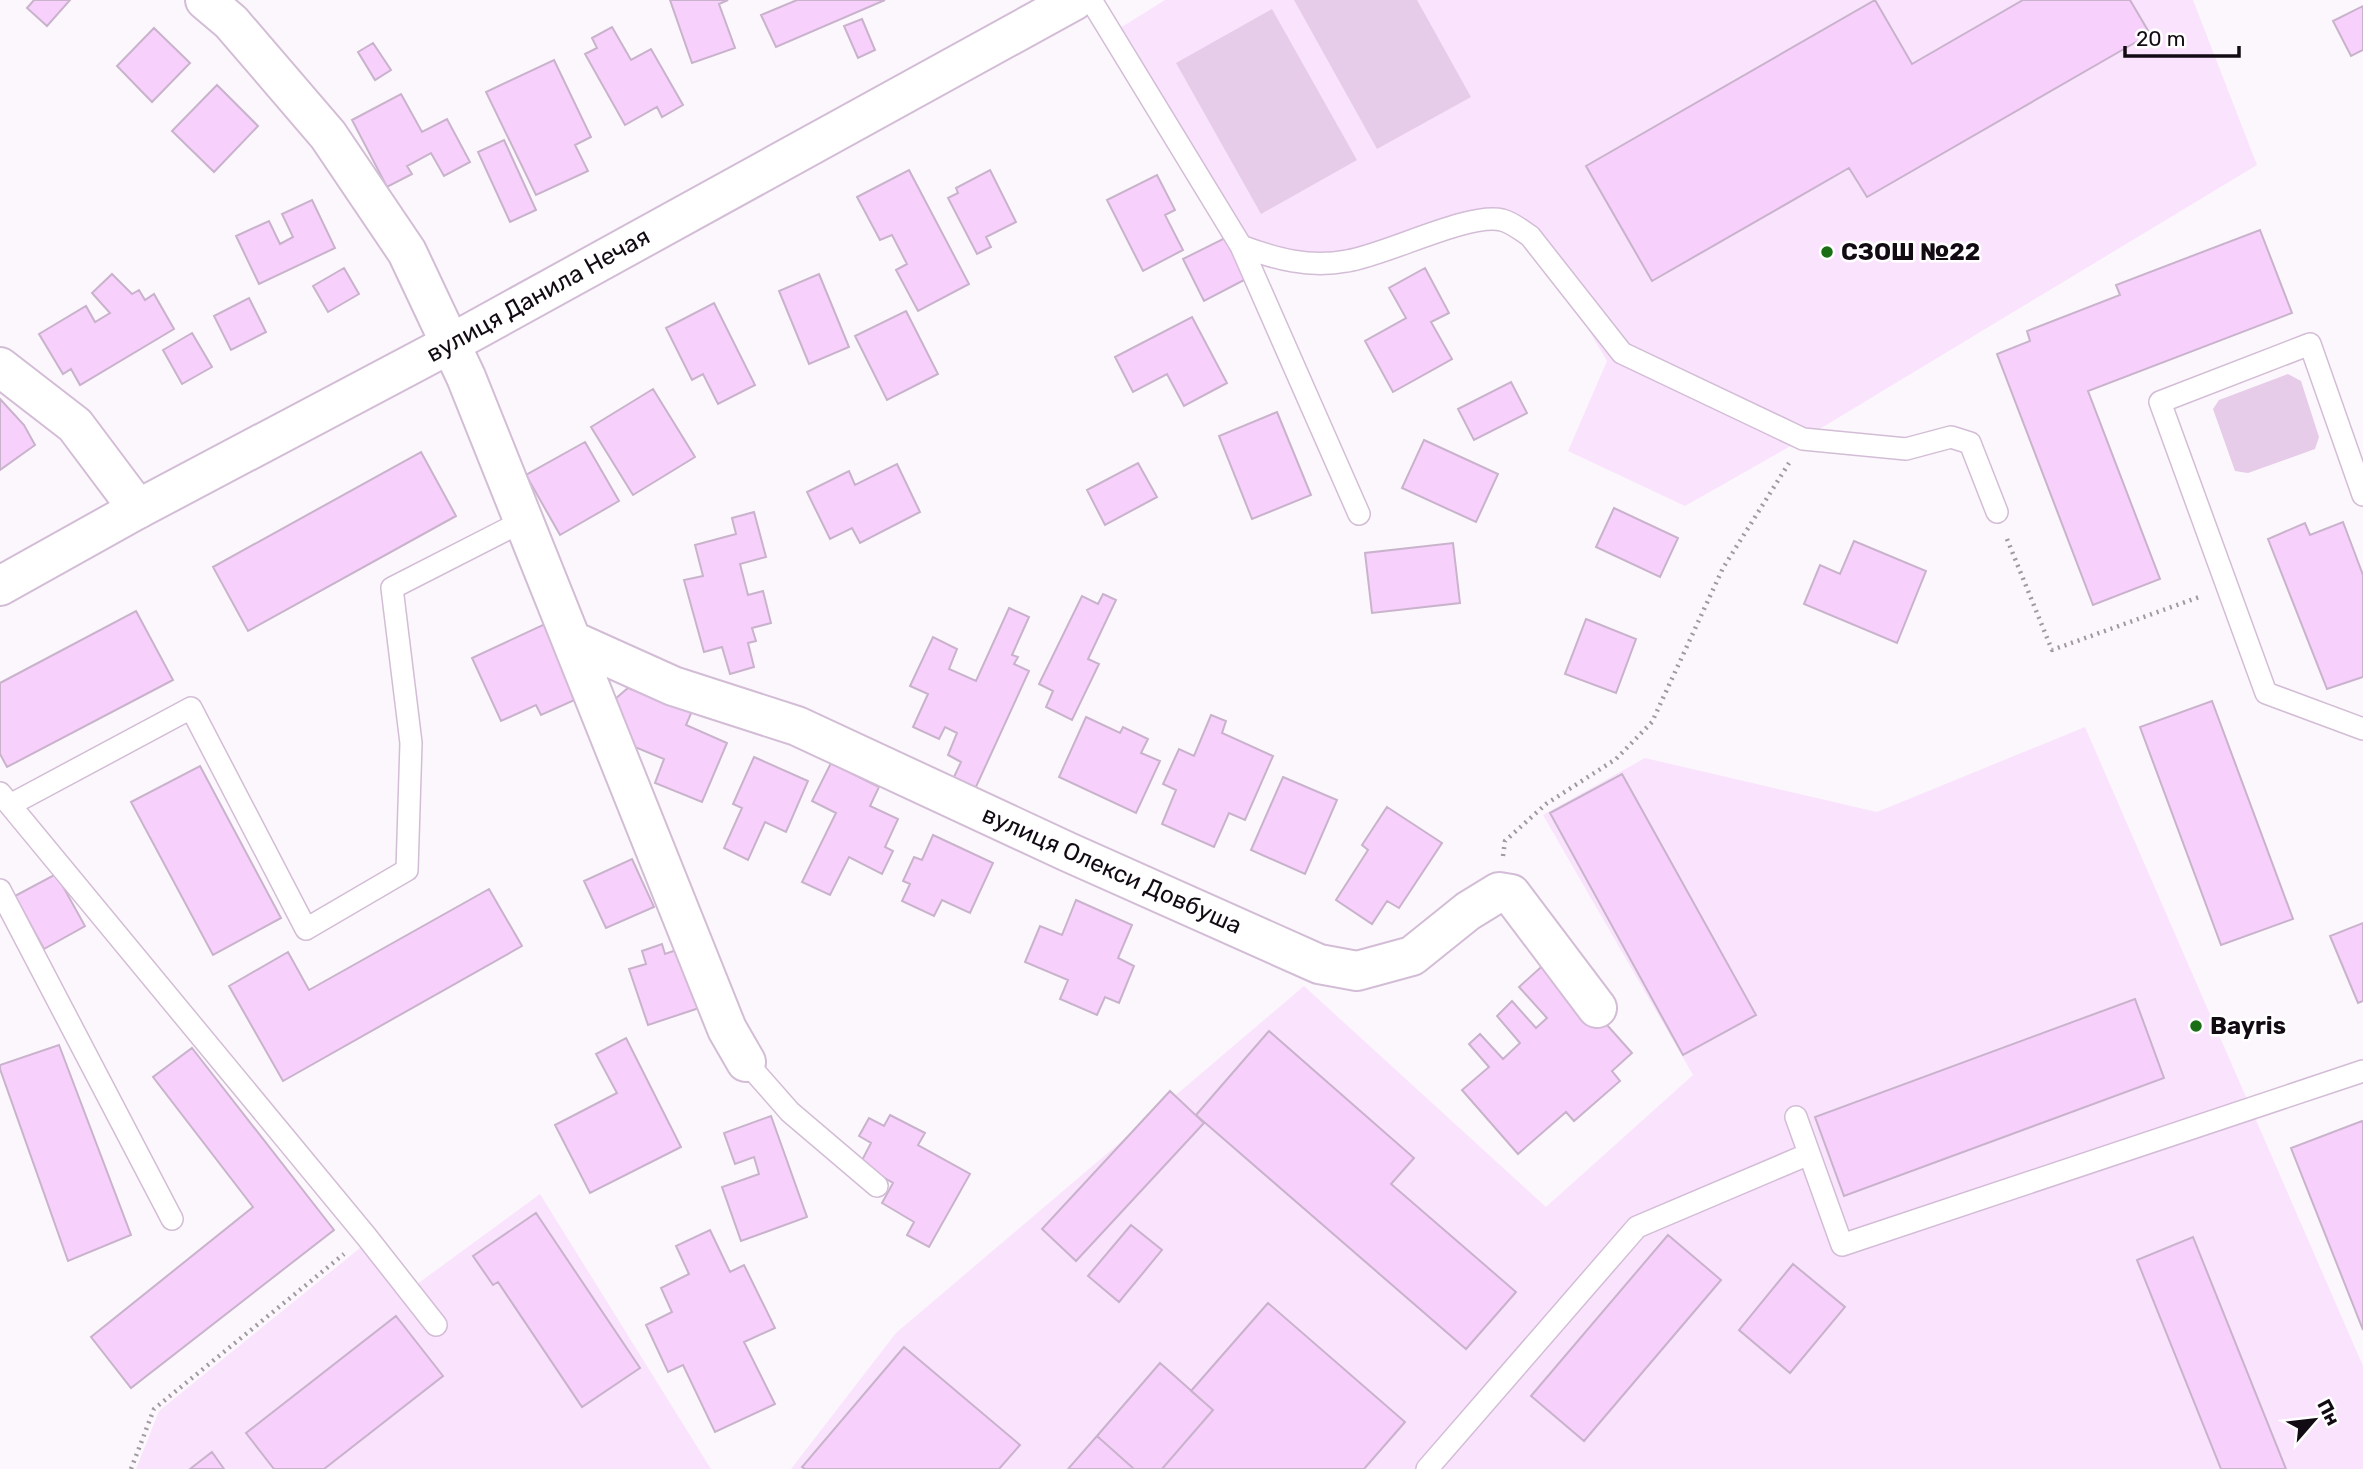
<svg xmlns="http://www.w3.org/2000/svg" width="2363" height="1469" font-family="Rubik,sans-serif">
  <rect width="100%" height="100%" fill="#fcf7fc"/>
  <path fill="#fae3fd" d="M1165 0H2193L2257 165 1803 439 1685 506 1568 451 1607 361 1542 251 1502 220 1346 261 1241 246 1112 33Z
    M2085 727 2363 1366V1469H791L896 1333 1304 986 1546 1207 1693 1075 1543 815 1645 758 1877 812Z
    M540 1194 711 1469H136L159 1411 365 1244 405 1293Z"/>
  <path fill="#e6cce9" d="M1294 0H1417L1471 97 1377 149Z
    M1272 9 1357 160 1261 214 1176 63Z
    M2288 374 2301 381 2319 437 2315 449 2248 473 2235 471 2213 409 2219 400Z"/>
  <path fill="#f7d0fc" stroke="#c9b3cc" stroke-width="2" d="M34 0H70L47 26 27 8Z
    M670 0H728L719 4 735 48 692 63Z
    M797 0H885L776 47 761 15Z
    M1875 0 1912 64 2023 0H2130L2150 34 1867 197 1849 168 1652 281 1586 166Z
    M2363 6V50L2351 56 2333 21Z
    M862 19 875 50 858 58 844 26Z
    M612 27 631 60 651 49 683 105 662 117 657 107 625 125 585 54 597 48 592 38Z
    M154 28 190 63 152 102 117 66Z
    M373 43 391 70 375 80 358 52Z
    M554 60 591 137 575 145 588 171 536 195 486 92Z
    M217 85 258 126 214 172 172 131Z
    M401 94 422 132 447 119 470 162 444 176 431 153 407 166 412 174 387 187 352 120Z
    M504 140 536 210 510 222 478 152Z
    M909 170 969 284 918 311 896 270 907 264 892 235 880 240 857 197Z
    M990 170 1016 222 986 237 991 247 977 254 948 198 958 193 956 188Z
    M1157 175 1175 210 1165 215 1183 250 1143 271 1107 200Z
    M312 200 335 248 259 284 236 236 269 221 280 244 293 237 282 214Z
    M2260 230 2292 313 2088 391 2160 579 2093 605 1997 354 2030 341 2027 331 2120 295 2116 285Z
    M1225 238 1246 279 1204 301 1183 259Z
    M344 268 359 294 328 312 313 286Z
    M1425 268 1449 313 1431 322 1452 359 1393 392 1365 341 1406 318 1389 288Z
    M112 274 132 294 139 290 145 300 154 294 174 329 80 385 71 369 63 374 39 334 86 306 95 322 110 313 92 293Z
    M819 274 849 347 809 364 779 291Z
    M249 298 266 332 231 350 214 316Z
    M714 303 755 385 718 404 703 374 692 380 666 328Z
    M906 311 938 374 887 400 855 336Z
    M1192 317 1227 383 1184 406 1167 374 1133 392 1115 357Z
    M192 333 212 367 182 384 163 350Z
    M1511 382 1527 413 1474 440 1458 409Z
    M653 389 695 457 633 495 591 427Z
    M0 399 24 425 35 445 0 470Z
    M1277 412 1311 495 1252 519 1219 436Z
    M1424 440 1498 474 1476 522 1402 488Z
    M585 442 619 501 560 535 526 475Z
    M421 452 456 516 248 631 213 567Z
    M1138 463 1157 497 1105 525 1087 490Z
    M897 464 920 512 860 543 852 528 830 539 807 492 849 471 855 485Z
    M1614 508 1678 538 1660 577 1596 547Z
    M754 512 766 557 740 564 748 595 763 591 771 623 752 628 756 641 748 643 754 667 730 674 722 647 704 652 684 580 703 576 695 545 736 534 732 518Z
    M2343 522 2363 575V677L2327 689 2268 539 2305 523 2310 535Z
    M1854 541 1926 571 1897 643 1804 604 1820 565 1840 574Z
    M1453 543 1460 603 1372 613 1365 553Z
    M1103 594 1116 600 1088 659 1099 664 1072 720 1046 707 1053 691 1039 684 1082 596 1098 604Z
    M1009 608 1029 617 1012 655 1018 657 1014 664 1029 671 975 789 953 779 961 762 948 755 957 733 945 727 939 739 913 727 928 694 910 686 933 637 957 649 949 669 976 681Z
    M136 611 173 680 7 767 0 754V683Z
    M1586 619 1636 639 1616 693 1565 674Z
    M545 624 579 698 541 715 536 705 501 721 472 658Z
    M628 688 692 711 686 725 727 743 702 802 655 783 664 759 630 745 615 699Z
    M2212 701 2293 919 2221 945 2140 727Z
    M1211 715 1226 721 1222 733 1273 756 1245 820 1229 813 1214 847 1162 824 1176 790 1163 784 1179 749 1194 756Z
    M1086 717 1120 733 1123 727 1148 739 1141 753 1160 761 1136 813 1059 777Z
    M754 757 808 781 786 832 765 822 748 860 724 848 742 808 733 804Z
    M831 763 879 787 870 806 898 819 885 847 893 851 882 874 849 857 830 895 802 882 836 813 812 801Z
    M200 766 281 918 213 955 131 802Z
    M1622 774 1756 1015 1683 1055 1550 813Z
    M1283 777 1337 800 1305 874 1251 850Z
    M1387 807 1442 843 1399 908 1387 901 1372 924 1336 900 1368 850 1362 845Z
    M933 835 993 863 970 913 942 900 934 916 902 901 910 884 903 881 914 857 922 860Z
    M632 859 654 907 606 928 584 881Z
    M56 874 85 926 44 949 15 896Z
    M489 889 522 946 283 1081 229 986 288 952 309 990Z
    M1076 900 1132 925 1118 958 1134 966 1119 1003 1105 997 1097 1015 1060 999 1068 980 1025 962 1040 926 1062 935Z
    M2363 923V1001L2358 1003 2330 936Z
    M662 944 665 954 679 949 699 1008 648 1025 629 969 646 964 642 951Z
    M1549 960 1632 1053 1612 1071 1620 1081 1574 1121 1566 1112 1518 1154 1462 1090 1489 1067 1469 1044 1480 1034 1503 1059 1520 1043 1497 1016 1512 1001 1536 1028 1547 1018 1519 987Z
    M2135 999 2164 1078 1844 1196 1815 1117Z
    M1269 1031 1414 1158 1391 1184 1516 1292 1466 1349 1196 1115Z
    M626 1038 681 1147 590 1193 555 1125 617 1093 596 1054Z
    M59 1045 131 1235 68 1261 0 1069V1065Z
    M192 1048 334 1230 131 1388 91 1337 253 1207 153 1077Z
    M1170 1091 1204 1123 1076 1261 1042 1229Z
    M890 1115 925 1133 918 1145 970 1174 929 1247 907 1235 914 1222 882 1203 893 1183 860 1164 871 1143 859 1136 869 1118 884 1126Z
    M771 1116 807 1217 741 1241 722 1187 759 1174 754 1157 735 1164 724 1133Z
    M2362 1121 2363 1123V1330L2291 1148Z
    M536 1213 640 1368 582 1407 498 1282 493 1285 473 1256Z
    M1131 1225 1162 1250 1119 1302 1088 1276Z
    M710 1230 730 1272 744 1265 775 1328 744 1342 775 1404 715 1432 683 1365 668 1372 646 1325 672 1312 661 1288 689 1274 676 1246Z
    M1668 1235 1721 1280 1584 1441 1531 1396Z
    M2193 1237 2286 1469H2221L2137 1260Z
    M1793 1264 1845 1307 1790 1373 1739 1330Z
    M1268 1303 1405 1422 1364 1469H1162L1213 1410 1191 1391Z
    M396 1316 443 1376 324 1469H274L246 1433Z
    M904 1347 1020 1445 999 1469H805L802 1467Z
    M1160 1363 1213 1410 1162 1469H1134L1097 1436Z
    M1097 1436 1134 1469H1068Z
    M212 1452 224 1469H190Z"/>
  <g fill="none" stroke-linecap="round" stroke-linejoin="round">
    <defs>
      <path id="service" d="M1091 0 1241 246C1276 259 1309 268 1347 261 1386 255 1469 212 1502 220 1513 223 1521 230 1530 236L1622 353 1803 439 1906 449 1951 437 1970 443 1997 512
        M1241 246 1359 514
        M2363 495 2310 344 2160 402 2266 693 2363 729
        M0 793 366 1236 436 1325
        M10 805 191 708 306 929 407 870 411 743 392 588 523 521
        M0 890 172 1219
        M746 1062 790 1112 877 1186
        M1796 1117 1842 1245 2363 1071
        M1427 1469 1637 1227 1809 1154"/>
      <path id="minor" d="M205 0 231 22 328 135 407 252 466 377 727 1029 746 1062
        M0 367 75 425 138 509
        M573 641 673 686 797 726 1068 852 1319 964 1357 971 1412 956 1468 911 1499 892 1511 894 1597 1008"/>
      <path id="secondary" d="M0 586 138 509 450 344 1075 0"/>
    </defs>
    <use href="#service" stroke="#d3bdd6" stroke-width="24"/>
    <use href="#minor" stroke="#d3bdd6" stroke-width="42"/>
    <use href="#secondary" stroke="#d3bdd6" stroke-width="42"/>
    <path stroke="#a099a0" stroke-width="4.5" stroke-dasharray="2 5" stroke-linecap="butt" d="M2007 539 2052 650 2202 596
      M1503 856 1505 841 1546 804 1616 759 1652 722 1723 568 1789 463
      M131 1469 154 1409 344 1254"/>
    <use href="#service" stroke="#fff" stroke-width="21"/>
    <use href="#minor" stroke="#fff" stroke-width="38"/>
    <use href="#secondary" stroke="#fff" stroke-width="38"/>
  </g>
  <g fill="#196e16" stroke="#fff" stroke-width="2.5">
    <circle cx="1827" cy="252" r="7"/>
    <circle cx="2196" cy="1026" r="7"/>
  </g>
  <g text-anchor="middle" stroke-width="5" stroke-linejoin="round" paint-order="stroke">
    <g font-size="24" font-weight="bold" fill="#130b14" stroke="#fff" text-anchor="start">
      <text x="1841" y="260">СЗОШ №22</text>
      <text x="2210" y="1034">Bayris</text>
    </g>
    <g font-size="24" fill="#130b14" stroke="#fff">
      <text transform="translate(538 295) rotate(-29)" y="8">вулиця Данила Нечая</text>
      <text transform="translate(1112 870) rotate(24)" y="8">вулиця Олекси Довбуша</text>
    </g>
  </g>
  <g transform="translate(2314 1420) rotate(62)" stroke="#ffffff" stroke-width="5" paint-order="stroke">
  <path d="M0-5L12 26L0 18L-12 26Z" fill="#130b14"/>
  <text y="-10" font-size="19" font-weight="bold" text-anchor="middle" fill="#130b14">Пн</text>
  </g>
  <path d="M2125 46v10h114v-10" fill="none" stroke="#130b14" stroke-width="3.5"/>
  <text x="2136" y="46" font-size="21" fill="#130b14" stroke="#ffffff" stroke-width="5" paint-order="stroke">20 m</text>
</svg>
